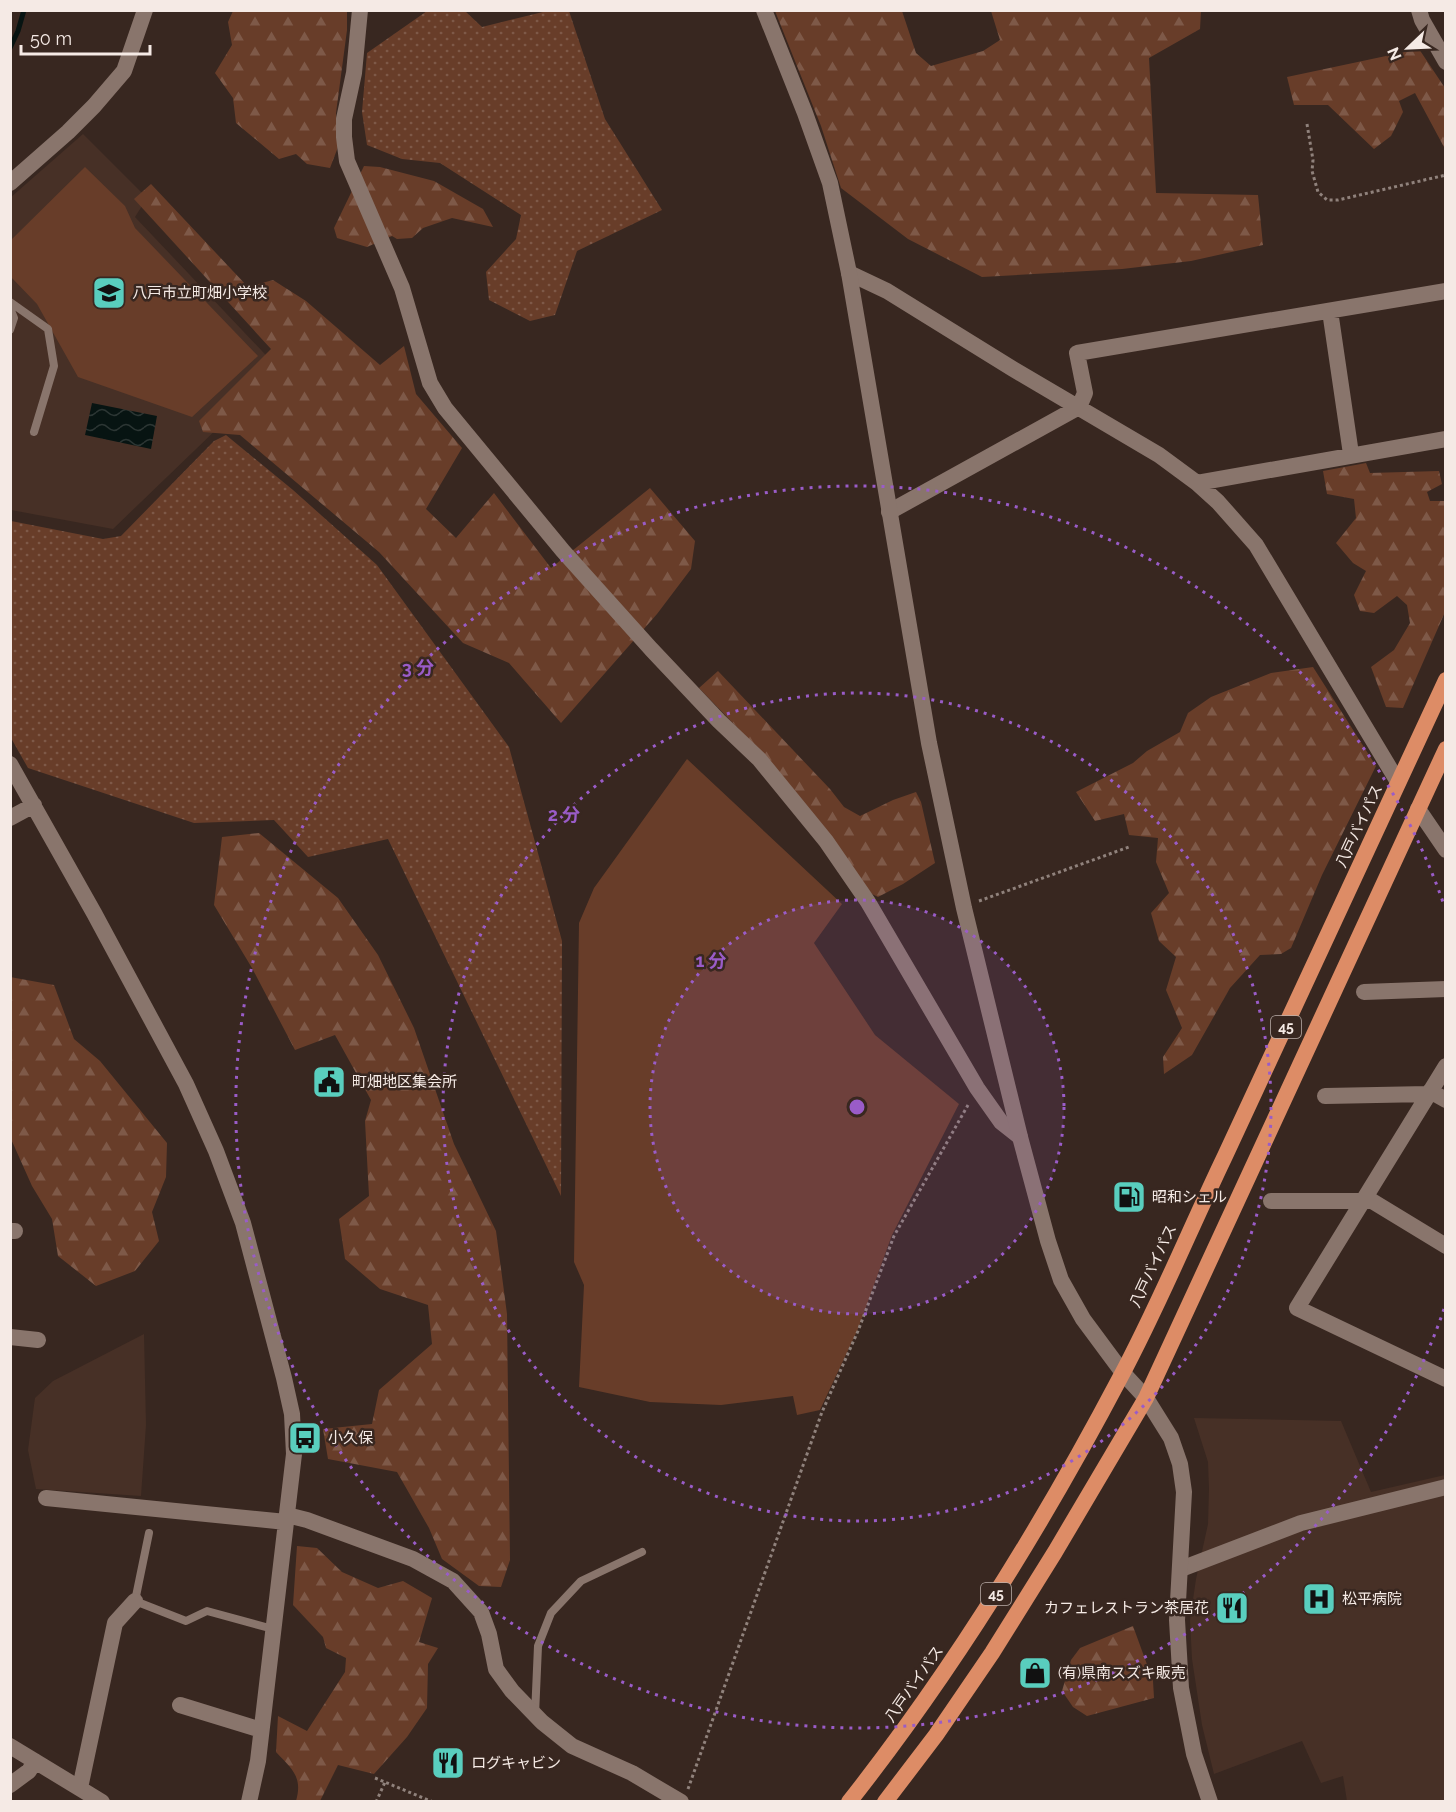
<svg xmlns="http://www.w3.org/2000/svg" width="1456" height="1812" font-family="Raleway,'Noto Sans JP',sans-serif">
  <defs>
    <pattern id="grass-dots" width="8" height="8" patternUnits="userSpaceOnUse" patternTransform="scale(1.5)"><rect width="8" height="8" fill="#683d29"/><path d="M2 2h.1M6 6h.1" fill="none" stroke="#7e5948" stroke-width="1.8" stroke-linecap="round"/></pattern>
    <pattern id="forest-firs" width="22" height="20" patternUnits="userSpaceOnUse" patternTransform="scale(1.5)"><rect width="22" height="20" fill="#683d29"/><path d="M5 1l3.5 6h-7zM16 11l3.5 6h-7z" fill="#7e5948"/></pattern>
    <pattern id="water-waves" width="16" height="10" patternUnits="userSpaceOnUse" patternTransform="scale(1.5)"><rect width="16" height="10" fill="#071412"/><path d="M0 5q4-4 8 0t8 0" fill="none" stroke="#2c3634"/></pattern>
  </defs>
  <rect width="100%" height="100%" fill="#382720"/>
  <path fill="#473026" d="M83 134 147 198 135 217 279 369 113 529 11 510 10 198Z
    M144 1334 146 1425 141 1496 36 1489 28 1450 35 1398 53 1381Z
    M1194 1418 1341 1421 1371 1492 1445 1475V1801H1347L1343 1776 1321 1783 1302 1741 1214 1774 1202 1725 1192 1659 1190 1620 1196 1579 1208 1524 1209 1489 1208 1462Z"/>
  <path fill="url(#grass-dots)" d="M427 11H465L482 27 547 11H569L605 119 662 210 577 251 555 315 530 321 489 300 486 272 516 239 521 215 440 163 402 159 367 145 362 112 367 53Z
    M226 435 293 490 377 565 509 747 562 941 561 1196 388 839 308 857 274 820 194 823 28 768 11 738V521L103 539 121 536 214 441Z"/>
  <path fill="url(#forest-firs)" d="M233 11H347V30L336 113 338 147 330 168 307 164 296 154 279 159 236 123 233 98 215 73 232 45 228 22Z
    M775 11H902L916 53 931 66 983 51 1000 40 991 11H1201L1200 29 1149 58 1156 193 1258 195 1263 245 1191 261 1122 269 982 277 908 239 841 188 821 126Z
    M1419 49 1445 88V149L1415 93 1399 101 1403 112 1391 136 1374 149 1328 105H1294L1287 77Z
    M364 166 380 167 434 181 483 209 493 227 452 218 423 228 412 238 397 239 392 236 367 247 337 238 334 228Z
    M151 184 248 287 273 280 306 301 380 365 404 346 416 394 462 448 426 509 456 538 494 493 551 568 650 488 695 541 691 569 657 614 561 723 509 663 463 643 379 552 240 435 203 432 199 421 271 349 134 199Z
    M1366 463 1370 473 1439 471 1442 484 1427 492 1430 501H1445V612L1403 708 1386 707 1371 667 1394 650 1410 623 1407 605 1397 596 1374 613 1360 611 1354 595 1366 571 1353 563 1336 543 1356 518 1354 499 1327 494 1323 471Z
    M1313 667 1376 766 1322 875 1291 948 1281 954 1260 955 1230 988 1192 1055 1164 1074 1163 1057 1182 1028 1166 990 1176 957 1159 941 1151 913 1169 893 1156 862 1158 838 1129 835 1124 814 1095 821 1076 792 1133 763 1147 751 1180 732 1188 713 1211 697 1271 673Z
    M718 671 830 789 844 807 860 816 893 800 916 792 921 802 935 863 903 884 878 897 872 894 754 745 699 688Z
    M259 833 338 898 378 955 414 1028 454 1144 496 1231 507 1314 510 1560 501 1587 479 1586 442 1559 429 1528 397 1472 328 1459 323 1429 372 1424 379 1390 432 1344 428 1305 380 1289 345 1259 339 1219 369 1196 365 1121 371 1100 335 1035 295 1050 252 968 214 905 222 837Z
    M10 977 54 985 74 1039 100 1061 167 1143 166 1177 152 1212 159 1241 135 1271 96 1286 58 1256 52 1219 32 1186 11 1139Z
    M297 1546 317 1548 342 1572 378 1588 403 1581 432 1598 419 1642 438 1648 428 1664 427 1708 407 1737 374 1774 338 1765 320 1801H296C303 1777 292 1769 276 1752L278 1716 307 1731 345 1672 346 1658 326 1648 323 1637 293 1605Z
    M1133 1626 1153 1681 1154 1698 1087 1716 1073 1707 1062 1691 1071 1660 1080 1648Z"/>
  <path fill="#683d29" d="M85 167 125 206 135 228 258 356 192 417 78 377 37 304 11 277V240Z
    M687 759 842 904 814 943 875 1035 959 1104 892 1235 858 1329 820 1410 797 1415 793 1396 721 1405 650 1402 579 1387 584 1285 574 1262 579 923 594 888Z"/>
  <path fill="url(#water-waves)" d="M92 403 157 416 151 449 85 435Z"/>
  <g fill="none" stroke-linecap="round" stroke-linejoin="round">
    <path stroke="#071412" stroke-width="5" d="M10 48 18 31 24 10"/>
    <path stroke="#90827c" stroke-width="3" stroke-dasharray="3 3" stroke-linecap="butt" d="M1307 124 1313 160 1312 171 1318 192 1327 200H1338L1446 175
      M979 901 1129 847
      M375 1778 433 1802
      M688 1789 822 1412 858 1331 894 1236 968 1105
      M376 1802 385 1782"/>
    <path stroke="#89756c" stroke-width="8" d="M10 302 48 329 54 366 34 432
      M10 308 14 318 10 330
      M149 1533 135 1601 186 1621 207 1611 273 1629
      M535 1715 538 1646 551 1613 581 1581 642 1552"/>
    <path stroke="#89756c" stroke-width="16" d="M360 10 354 73 344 119V137L347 161 402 288 430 383 445 408 563 551 651 649 719 721 759 759 826 841 868 902 977 1088 1001 1122 1020 1137
      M1419 10 1422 20 1446 62
      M10 183 68 132 94 106 124 71 145 10
      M849 273 887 291 1013 369 1159 455 1197 483 1218 502 1256 545 1398 782
      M1330 311 1351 454
      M1197 483 1446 439
      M889 512 1079 407 1085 393 1077 353 1446 291
      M10 764 94 913 186 1084 216 1151 243 1223 284 1378 292 1414 294 1454 258 1761 249 1802
      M1418 809 1446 850
      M10 818 34 805
      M1364 992 1446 989
      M1446 1066 1297 1308 1446 1379
      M1430 1091 1446 1100
      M1325 1096 1428 1094
      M1271 1201H1372L1446 1246
      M10 1231H15
      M10 1337 38 1340
      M46 1498 286 1522
      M287 1515 307 1520 413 1559 453 1581 481 1612 489 1634 496 1669 512 1691 542 1722 572 1746 632 1773 681 1802
      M1181 1569 1301 1523 1446 1487
      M180 1705 261 1730
      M10 1746 102 1802
      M10 1785 29 1771 35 1761
      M80 1788 115 1623 135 1601"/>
    <path stroke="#89756c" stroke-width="16" d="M764 10 805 113 830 183 849 273 929 743 964 908 1020 1137 1048 1241 1061 1280 1083 1319 1123 1373 1146 1398 1171 1438 1180 1464 1184 1492 1177 1620 1181 1688 1194 1754 1210 1802"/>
    <path stroke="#dd8c66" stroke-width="16" d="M849 1802C954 1669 1042 1526 1121 1376 1159 1305 1190 1229 1225 1156 1299 998 1372 839 1446 680
      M885 1802 936 1735 992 1653 1055 1552 1146 1398 1446 749"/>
  </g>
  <circle cx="857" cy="1107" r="207" fill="#9a5cc8" fill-opacity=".12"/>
  <g fill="none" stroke="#9a5cc8" stroke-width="3" stroke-dasharray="3 6">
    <circle cx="857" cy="1107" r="207"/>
    <circle cx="857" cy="1107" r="414"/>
    <path d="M1444 1309A621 621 0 1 1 1444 905"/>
  </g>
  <defs>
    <symbol id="school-square" viewBox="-11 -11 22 22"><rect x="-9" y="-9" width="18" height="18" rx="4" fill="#59cebe" stroke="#382720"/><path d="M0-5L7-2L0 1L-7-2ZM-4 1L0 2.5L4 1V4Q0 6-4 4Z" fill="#111"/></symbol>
    <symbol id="civic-square" viewBox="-11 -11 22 22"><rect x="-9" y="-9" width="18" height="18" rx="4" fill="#59cebe" stroke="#382720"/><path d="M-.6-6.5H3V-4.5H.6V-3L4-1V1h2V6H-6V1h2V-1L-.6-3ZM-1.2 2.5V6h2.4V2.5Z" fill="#111"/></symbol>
    <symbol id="fuel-square" viewBox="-11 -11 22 22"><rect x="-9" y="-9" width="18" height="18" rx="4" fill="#59cebe" stroke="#382720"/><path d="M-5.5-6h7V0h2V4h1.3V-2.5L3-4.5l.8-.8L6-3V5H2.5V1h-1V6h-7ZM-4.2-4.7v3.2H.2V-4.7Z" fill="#111"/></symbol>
    <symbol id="bus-square" viewBox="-11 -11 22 22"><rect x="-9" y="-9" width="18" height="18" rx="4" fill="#59cebe" stroke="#382720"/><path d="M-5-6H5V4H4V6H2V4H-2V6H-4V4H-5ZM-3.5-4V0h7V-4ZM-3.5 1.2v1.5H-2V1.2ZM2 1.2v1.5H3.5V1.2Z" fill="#111"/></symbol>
    <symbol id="hospital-square" viewBox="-11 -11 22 22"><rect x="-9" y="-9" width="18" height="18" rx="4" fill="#59cebe" stroke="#382720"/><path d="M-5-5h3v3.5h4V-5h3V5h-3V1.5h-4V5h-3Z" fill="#111"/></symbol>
    <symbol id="restaurant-square" viewBox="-11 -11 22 22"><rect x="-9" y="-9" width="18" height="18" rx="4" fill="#59cebe" stroke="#382720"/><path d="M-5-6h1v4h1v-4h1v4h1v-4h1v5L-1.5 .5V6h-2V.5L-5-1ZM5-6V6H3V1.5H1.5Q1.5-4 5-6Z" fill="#111"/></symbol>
    <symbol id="shop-square" viewBox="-11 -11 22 22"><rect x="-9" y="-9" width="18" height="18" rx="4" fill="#59cebe" stroke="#382720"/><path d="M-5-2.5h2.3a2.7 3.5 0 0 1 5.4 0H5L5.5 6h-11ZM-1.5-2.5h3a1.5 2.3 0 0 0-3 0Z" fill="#111"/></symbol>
  </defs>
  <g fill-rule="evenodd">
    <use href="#school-square" x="90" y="274" width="38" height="38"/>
    <use href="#civic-square" x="310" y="1063" width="38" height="38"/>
    <use href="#fuel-square" x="1110" y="1178" width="38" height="38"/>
    <use href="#bus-square" x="286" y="1419" width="38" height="38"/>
    <use href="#hospital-square" x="1300" y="1580" width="38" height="38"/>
    <use href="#restaurant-square" x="1213" y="1589" width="38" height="38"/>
    <use href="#shop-square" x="1016" y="1654" width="38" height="38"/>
    <use href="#restaurant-square" x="429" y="1744" width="38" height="38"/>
  </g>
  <g text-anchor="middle" stroke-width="5" stroke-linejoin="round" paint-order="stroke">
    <g fill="#382720" stroke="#bcb0aa" stroke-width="1.5">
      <rect x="1271" y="1016" width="30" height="22" rx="4.5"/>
      <rect x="981" y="1583" width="30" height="22" rx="4.5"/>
    </g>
    <g font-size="14" font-weight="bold" fill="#f5eae5">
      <text x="1286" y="1032">45</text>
      <text x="996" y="1599">45</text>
    </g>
    <g font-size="15" fill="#f5eae5" stroke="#382720" text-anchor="start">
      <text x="132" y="298">八戸市立町畑小学校</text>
      <text x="352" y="1087">町畑地区集会所</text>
      <text x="1152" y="1202">昭和シェル</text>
      <text x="328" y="1443">小久保</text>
      <text x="1342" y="1604">松平病院</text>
      <text x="1209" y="1613" text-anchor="end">カフェレストラン茶居花</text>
      <text x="1058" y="1678">(有)県南スズキ販売</text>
      <text x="471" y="1768">ログキャビン</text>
    </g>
    <g font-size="15" fill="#f5eae5" stroke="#382720">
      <text transform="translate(1359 826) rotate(-65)" y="5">八戸バイパス</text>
      <text transform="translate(1153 1266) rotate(-65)" y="5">八戸バイパス</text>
      <text transform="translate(914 1684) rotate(-55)" y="5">八戸バイパス</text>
    </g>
  </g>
  <circle cx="857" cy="1107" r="9" fill="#9a5cc8" stroke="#382720" stroke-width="3"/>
  <g font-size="18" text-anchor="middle" font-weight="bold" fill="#9a5cc8" stroke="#382720" stroke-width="5" stroke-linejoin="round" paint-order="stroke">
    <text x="418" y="674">3 分</text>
    <text x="564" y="821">2 分</text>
    <text x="711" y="967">1 分</text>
  </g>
  <rect width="1456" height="1812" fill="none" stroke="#f5eae5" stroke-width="24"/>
  <g transform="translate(1408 48) rotate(247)" stroke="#382720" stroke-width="4.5" paint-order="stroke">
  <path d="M0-4.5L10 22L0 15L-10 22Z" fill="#f5eae5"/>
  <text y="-9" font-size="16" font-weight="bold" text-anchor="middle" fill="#f5eae5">N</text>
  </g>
  <path d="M21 45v9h129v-9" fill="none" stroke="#f5eae5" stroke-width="3"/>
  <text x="30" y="45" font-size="18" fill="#f5eae5" stroke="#382720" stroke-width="4.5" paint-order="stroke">50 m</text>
</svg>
